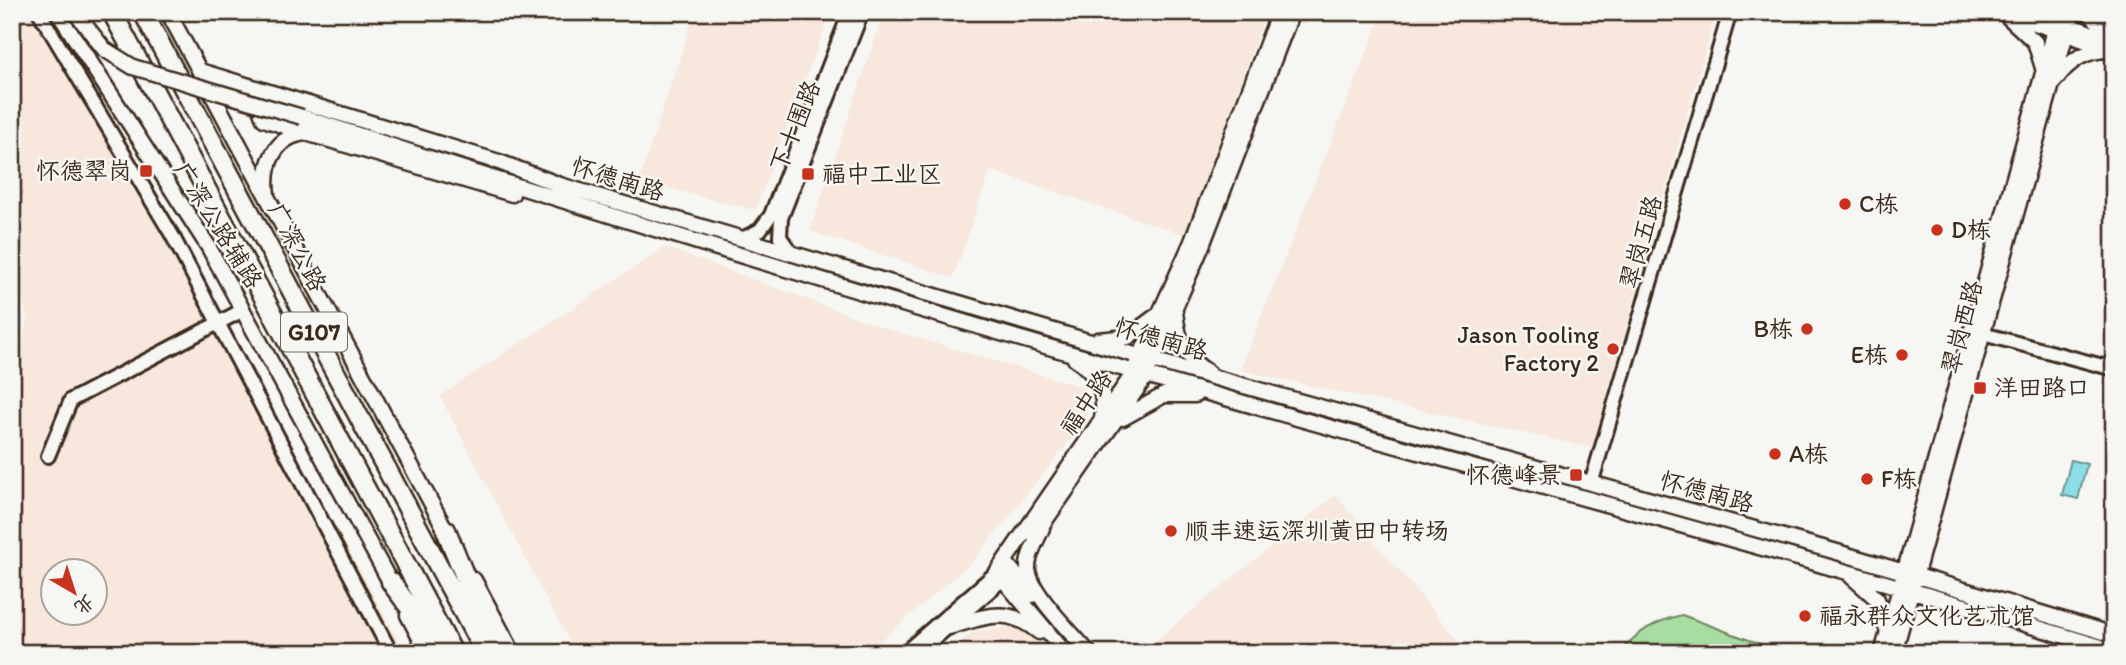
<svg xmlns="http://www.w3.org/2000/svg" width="2126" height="665" font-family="Itim,'LXGW WenKai TC',sans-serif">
  <rect width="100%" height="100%" fill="#f6f6f2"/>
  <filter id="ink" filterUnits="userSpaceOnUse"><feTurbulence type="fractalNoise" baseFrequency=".0143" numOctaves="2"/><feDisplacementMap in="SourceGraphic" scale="14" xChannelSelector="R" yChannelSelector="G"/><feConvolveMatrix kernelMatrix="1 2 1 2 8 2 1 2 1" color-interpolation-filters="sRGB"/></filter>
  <g filter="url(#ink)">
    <path fill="#f7e7dd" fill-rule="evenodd" d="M12 12H46L58 30 177 236 405 653H12V403L27 319 12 238ZM52 570H94V612H52Z
      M695 12H831L755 210 639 181Z
      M884 12H1266L1186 235 990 170 953 278 810 231Z
      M1383 12H1716L1592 448 1240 370Z
      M665 247 887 329 1086 388 1087 419 972 562 866 653H575L440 396Z
      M1335 495 1469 653H1140Z
      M1023 626 1045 653H950L975 631Z"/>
    <path fill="#a7dda0" stroke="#71845f" stroke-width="2" d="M1682 615 1784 653H1619C1637 632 1655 621 1682 615Z"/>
    <path fill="#8cdde6" stroke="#6c9596" stroke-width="2" d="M2071 460 2087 464 2078 499 2062 495Z"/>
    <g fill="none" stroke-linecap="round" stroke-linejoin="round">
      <defs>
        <path id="minor" d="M39 12 172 235 391 653
          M2038 12 2114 41
          M2006 14 2107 49
          M742 239 760 230 771 215 850 12
          M792 254 780 237 781 218 862 12
          M1983 334 2114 369
          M48 456 71 400 243 310
          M1591 484 1730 12
          M904 653 997 572
          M918 653 1003 579"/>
        <path id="major" d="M58 12 208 246 395 591
          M168 12 450 538
          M2089 12 2114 39
          M2005 14 2035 42 2043 68
          M200 71 499 162 560 185 1152 360 1837 552 2114 635
          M2056 79C2069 61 2086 50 2108 50
          M266 97 260 108 264 119 303 132
          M302 117C606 216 912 309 1219 396 1518 481 1817 560 2114 651
          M267 195C263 166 274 136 306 133L512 194
          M1175 312C1178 340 1184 358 1209 373
          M1098 340 1128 337 1155 317
          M1075 359C1097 373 1107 392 1102 418
          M1123 418 1164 395H1195
          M1042 528C1037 540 1027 556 1028 569 1030 593 1073 634 1089 653
          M1035 535 1144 379 1201 248 1292 12
          M1005 562 1032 595
          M1851 576 1877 599 1887 629
          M474 580 513 653
          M408 615 428 653
          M949 627C986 617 1006 605 1039 632
          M1065 653 997 572 1131 377 1191 244 1279 12
          M1882 653 2060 12
          M1894 653 2072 12"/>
        <path id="highway" d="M112 12 453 653
          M143 12 485 653
          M446 530 496 653
          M391 582 443 653"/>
      </defs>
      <use href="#minor" stroke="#3b2a1e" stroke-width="18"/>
      <use href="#major" stroke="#3b2a1e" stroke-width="19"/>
      <use href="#highway" stroke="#3b2a1e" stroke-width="23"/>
      <use href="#minor" stroke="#f6f6f2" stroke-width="12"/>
      <use href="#major" stroke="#f6f6f2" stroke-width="14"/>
      <use href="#highway" stroke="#f6f6f2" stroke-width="18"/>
      <defs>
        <path id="major-bridge" d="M75 12 104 49 133 67 302 117"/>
      </defs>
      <use href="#major-bridge" stroke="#3b2a1e" stroke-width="19" stroke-linecap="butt"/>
      <use href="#major-bridge" stroke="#f6f6f2" stroke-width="14"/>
    </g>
  </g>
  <g fill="#c8321e" stroke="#f6f6f2" stroke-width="2.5">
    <rect x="139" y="164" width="14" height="14" rx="3.5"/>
    <rect x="801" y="167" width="14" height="14" rx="3.5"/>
    <circle cx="1845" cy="204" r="7"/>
    <circle cx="1937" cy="230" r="7"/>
    <circle cx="1807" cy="329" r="7"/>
    <circle cx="1613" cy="349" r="7"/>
    <circle cx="1902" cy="355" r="7"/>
    <rect x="1973" y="381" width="14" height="14" rx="3.5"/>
    <circle cx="1775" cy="454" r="7"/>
    <rect x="1569" y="468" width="14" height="14" rx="3.5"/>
    <circle cx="1867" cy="479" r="7"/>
    <circle cx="1171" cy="531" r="7"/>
    <circle cx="1805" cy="616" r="7"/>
  </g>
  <g text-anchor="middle" stroke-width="5" stroke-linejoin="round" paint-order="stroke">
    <rect fill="#f6f6f2" stroke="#73675e" stroke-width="2" x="281" y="312.5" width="66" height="39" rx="5"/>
    <g font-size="23" font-weight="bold" fill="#3b2a1e">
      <text x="314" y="340">G107</text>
    </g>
    <g font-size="24" fill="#3b2a1e" stroke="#f6f6f2">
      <text transform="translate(795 126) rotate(-68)" y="8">下十围路</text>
      <text transform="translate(618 179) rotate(17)" y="8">怀德南路</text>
      <text transform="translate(218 225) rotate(58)" y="8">广深公路辅路</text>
      <text transform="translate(1641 242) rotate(-74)" y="8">翠岗五路</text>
      <text transform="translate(297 247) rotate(62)" y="8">广深公路</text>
      <text transform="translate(1962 327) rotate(-75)" y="8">翠岗西路</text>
      <text transform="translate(1161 339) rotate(16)" y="8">怀德南路</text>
      <text transform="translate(1086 403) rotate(-56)" y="8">福中路</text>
      <text transform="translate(1707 492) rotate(15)" y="8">怀德南路</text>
    </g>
    <g font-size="24" fill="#3b2a1e" stroke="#f6f6f2" text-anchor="start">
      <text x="132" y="179" text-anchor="end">怀德翠岗</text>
      <text x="822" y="182">福中工业区</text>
      <text x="1859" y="212">C栋</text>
      <text x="1951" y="238">D栋</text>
      <text x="1793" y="337" text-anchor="end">B栋</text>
      <text x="1599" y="343" text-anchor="end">Jason Tooling<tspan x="1599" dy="28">Factory 2</tspan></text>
      <text x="1888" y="363" text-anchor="end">E栋</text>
      <text x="1994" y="396">洋田路口</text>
      <text x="1789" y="462">A栋</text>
      <text x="1562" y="483" text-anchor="end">怀德峰景</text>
      <text x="1881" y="487">F栋</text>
      <text x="1185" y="539">顺丰速运深圳黄田中转场</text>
      <text x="1819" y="624">福永群众文化艺术馆</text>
    </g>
  </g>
  <rect width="2126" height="665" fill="none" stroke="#f6f6f2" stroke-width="42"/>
  <rect x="21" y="21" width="2084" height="623" fill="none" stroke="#3b2a1e" stroke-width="2.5" filter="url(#ink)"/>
  <g transform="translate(74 592) rotate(141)"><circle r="33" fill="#f6f6f2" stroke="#aba49d" stroke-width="2"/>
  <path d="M0-5L12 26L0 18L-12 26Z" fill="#c8321e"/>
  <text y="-10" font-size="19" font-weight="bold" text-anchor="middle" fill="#3b2a1e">北</text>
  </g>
</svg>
